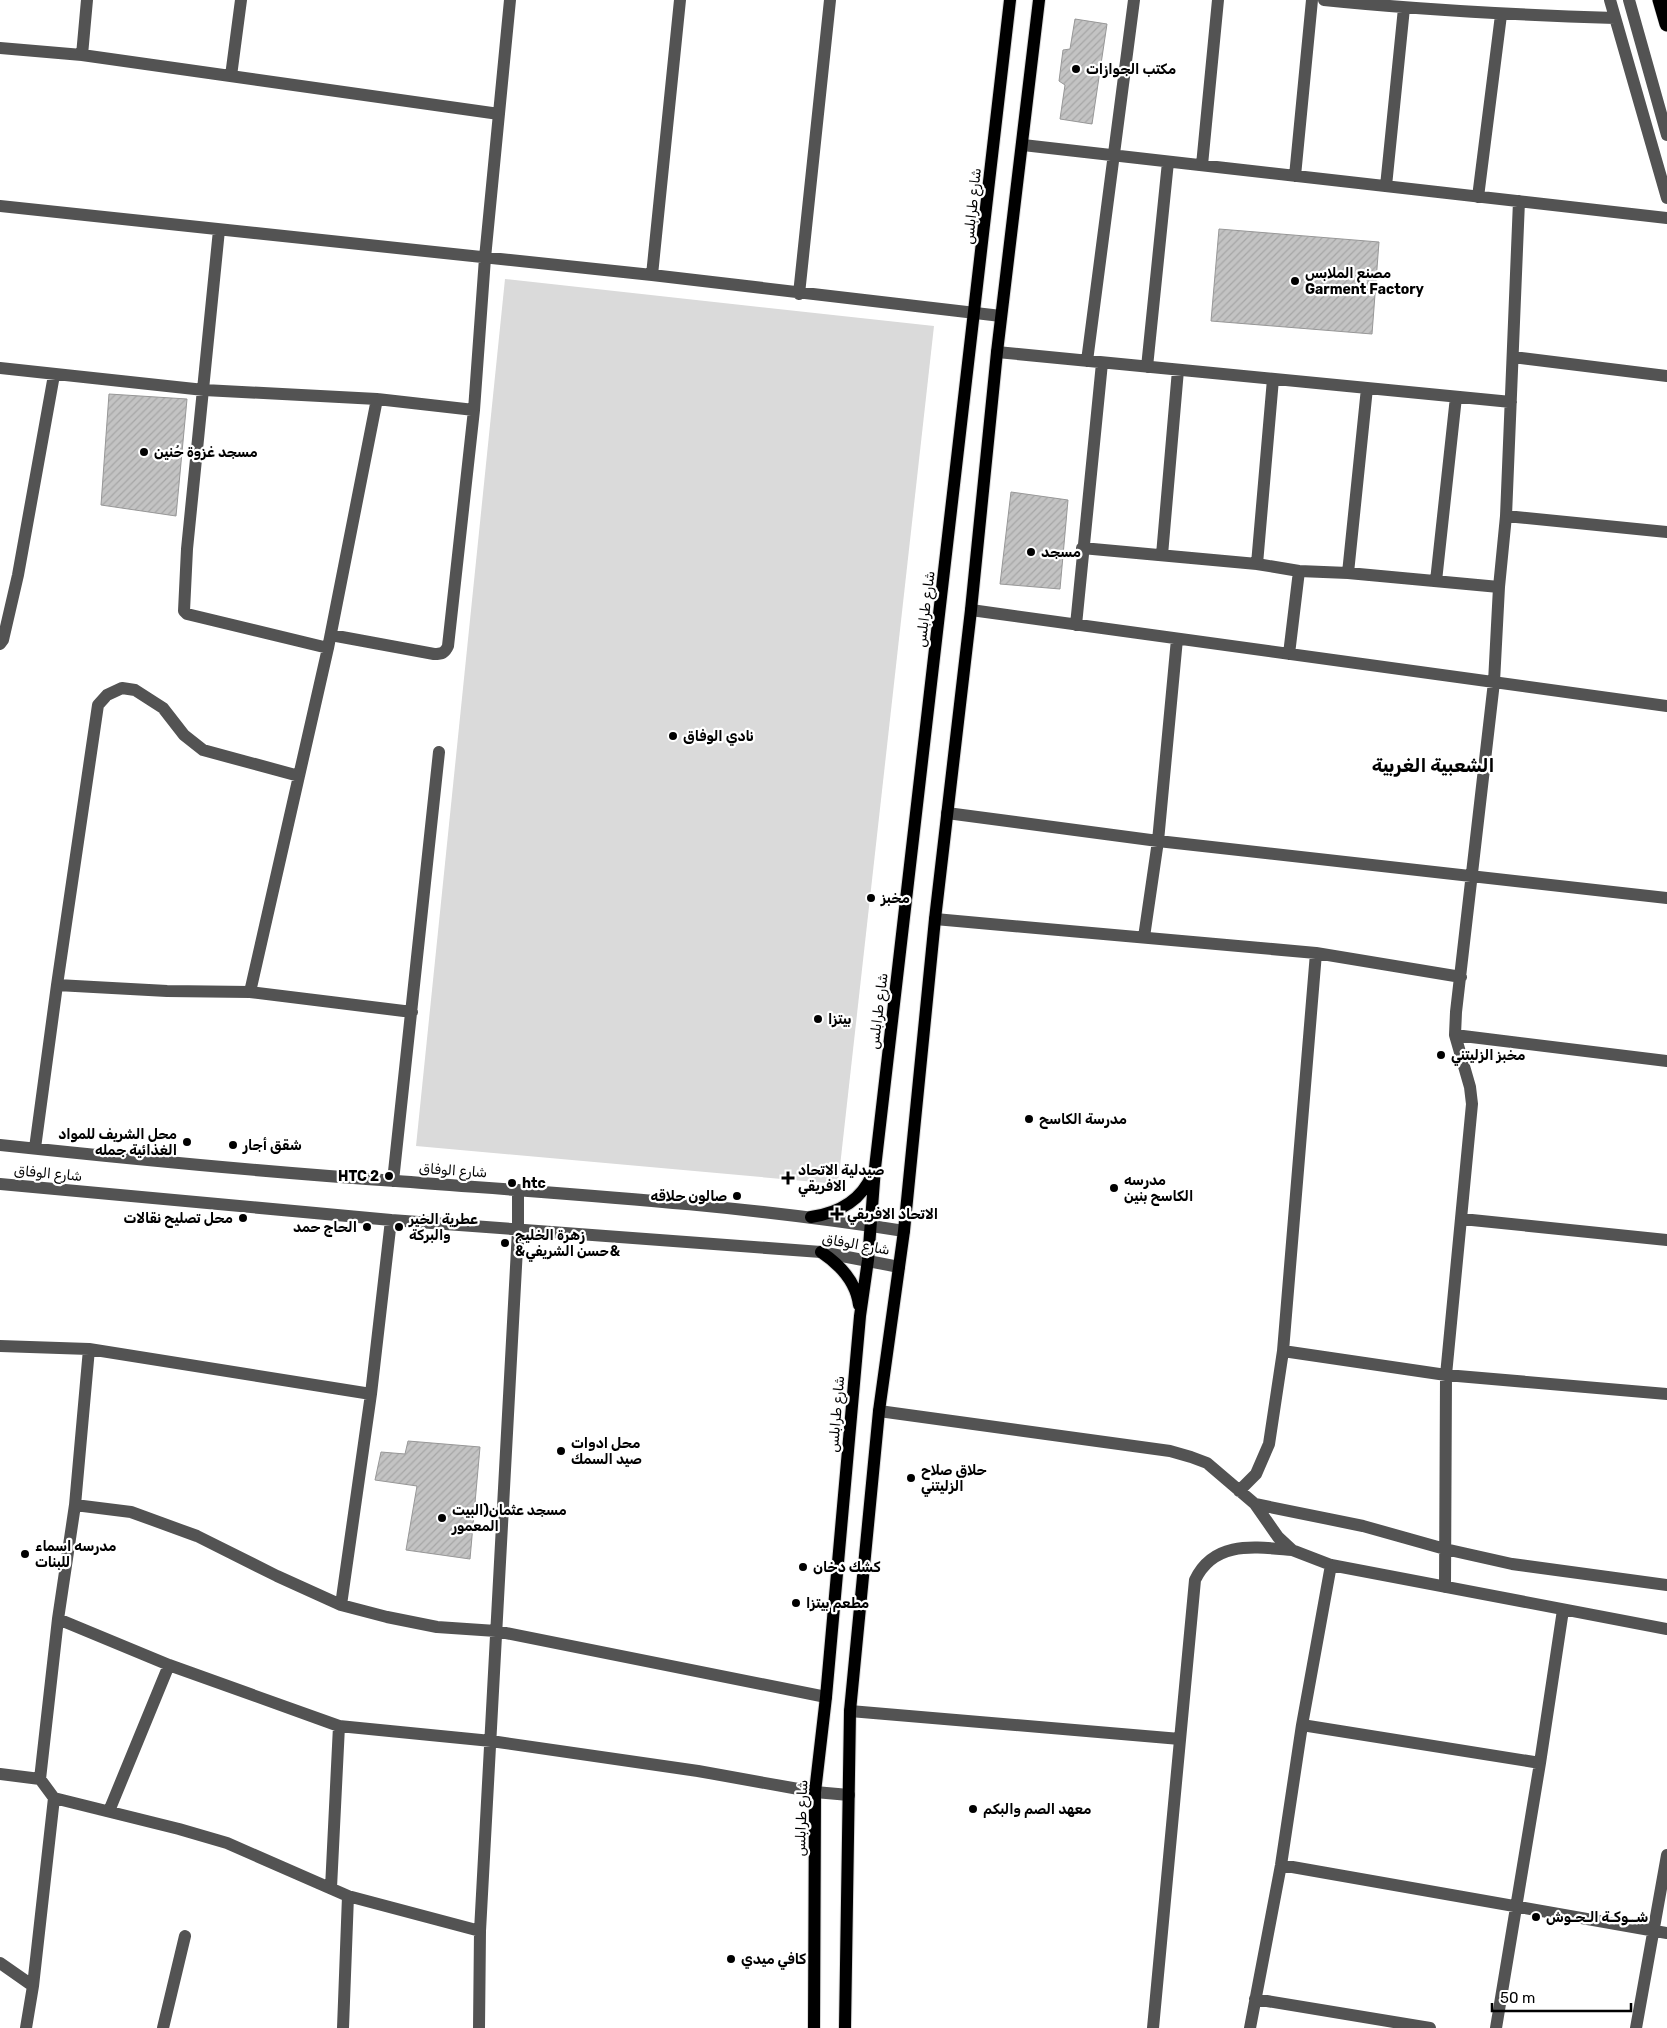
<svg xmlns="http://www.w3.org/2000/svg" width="1667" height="2028" font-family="Rubik,'Noto Sans Arabic',sans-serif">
  <defs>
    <pattern id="building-hatch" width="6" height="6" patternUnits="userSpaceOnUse" patternTransform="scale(1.25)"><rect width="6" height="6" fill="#c3c3c3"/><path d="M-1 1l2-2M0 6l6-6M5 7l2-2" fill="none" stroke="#a6a6a6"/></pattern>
  </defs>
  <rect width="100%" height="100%" fill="#fff"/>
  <path fill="#dadada" d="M505 279 934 326 838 1184 416 1146Z"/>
  <path fill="url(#building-hatch)" stroke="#979797" d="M1075 19 1107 24 1092 124 1060 119 1065 85 1059 81 1063 50 1070 49Z
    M1219 229 1379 242 1372 334 1211 321Z
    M109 394 187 399 176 516 101 505Z
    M1011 492 1068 500 1060 589 1000 584Z
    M408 1441 480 1447 470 1559 406 1550 417 1486 375 1480 381 1452 405 1454Z"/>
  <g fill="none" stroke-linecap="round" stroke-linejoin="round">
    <defs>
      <path id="major" d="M811 1217C838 1213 861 1201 872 1175
        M821 1252C839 1264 856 1281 859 1305
        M814 2028 815 1792 826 1697 860 1316 868 1260 875 1168 1010 0
        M845 2028 850 1711 879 1411 904 1231 935 919 971 610 997 352 1039 0"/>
      <path id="highway" d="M1660 0 1667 24"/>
    </defs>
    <use href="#major" stroke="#dbdbdb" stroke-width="14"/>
    <use href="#highway" stroke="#dbdbdb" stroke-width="16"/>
    <path stroke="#535353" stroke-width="12" d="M1324 0C1421 10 1518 15 1615 18
      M1610 0 1667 198
      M1629 0 1667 135
      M0 48 82 55 499 114
      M82 55 87 0
      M231 76 241 0
      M1023 145 1667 218
      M1202 165 1218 0
      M1295 176 1312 0
      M1386 186 1404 8
      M1478 197 1501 15
      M0 206 652 275 1001 316
      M219 230 187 549 184 611 187 614 328 648
      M652 275 680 0
      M799 294 830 0
      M997 352 1511 402
      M1513 357 1667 376
      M1087 361 1134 0
      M1147 367 1168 162
      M0 368 204 390 377 399 474 410
      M1506 516 1667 532
      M1082 548 1257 564 1299 571 1348 573 1499 587
      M1162 555 1178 370
      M1257 564 1273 379
      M1348 573 1367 388
      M1436 581 1456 397
      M971 610 1667 706
      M1076 625 1102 363
      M331 635 434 654C442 654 445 653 448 646L474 410 485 258 510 0
      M0 644 3 640 18 575 54 375
      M1289 654 1299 571
      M947 813 1158 841 1667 898
      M935 919 1316 953 1461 977
      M1144 937 1158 841 1177 639
      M57 985 167 991 250 992 412 1012
      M250 992 328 648 377 399
      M1455 1035 1667 1061
      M0 1145C131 1159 264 1172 396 1181 565 1194 736 1204 904 1231
      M35 1148 57 985 98 705 107 695 122 688 135 690 163 708 184 735 203 750 299 776
      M393 1181 439 752
      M0 1184 391 1220 821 1252 899 1267
      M1462 1219 1667 1240
      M0 1346 89 1349 371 1394
      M1283 1351 1446 1375 1667 1394
      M879 1411 1170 1451 1191 1457 1207 1463 1255 1504 1278 1537 1292 1550 1331 1565 1667 1629
      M1239 1491 1256 1474 1269 1444 1283 1351 1316 953
      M1255 1504 1363 1526 1445 1549 1512 1564 1667 1585
      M75 1505 131 1512 197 1536 277 1576 341 1605 387 1617 437 1627 496 1631 826 1697
      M1445 1587 1446 1375 1472 1104 1470 1087 1455 1035 1456 1012 1494 682 1499 587 1506 516 1519 201
      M341 1605 371 1394 391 1220
      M58 1619 169 1665 339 1726 491 1741 698 1771 815 1792 849 1795
      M850 1711 1180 1739
      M1302 1725 1540 1763
      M0 1774 40 1779
      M54 1798 179 1829 227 1843 348 1896 480 1931
      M109 1811 169 1665
      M1281 1865 1667 1933
      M331 1888 339 1726
      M0 1963 33 1986
      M1255 1999 1430 2028
      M26 2028 33 1986 54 1798 40 1779 58 1619 75 1505 89 1349
      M163 2028 185 1936
      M343 2028 348 1896
      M479 2028 480 1931 518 1230V1190
      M1153 2028 1195 1580C1214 1540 1255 1547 1292 1550
      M1250 2028 1281 1865 1302 1725 1331 1565
      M1496 2028 1540 1763 1563 1610
      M1636 2028 1667 1855"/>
    <use href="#major" stroke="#000" stroke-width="12"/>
    <use href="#highway" stroke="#000" stroke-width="15"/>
  </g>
  <g fill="#000" stroke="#fff" stroke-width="2">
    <circle cx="1076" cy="69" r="5"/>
    <circle cx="1295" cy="281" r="5"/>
    <circle cx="144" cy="452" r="5"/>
    <circle cx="1031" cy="552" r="5"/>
    <circle cx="673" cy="736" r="5"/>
    <circle cx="871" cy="898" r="5"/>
    <circle cx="818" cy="1019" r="5"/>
    <circle cx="1441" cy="1055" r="5"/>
    <circle cx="1029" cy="1119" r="5"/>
    <circle cx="187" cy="1142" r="5"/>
    <circle cx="233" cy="1145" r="5"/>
    <circle cx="389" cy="1176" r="5"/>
    <path d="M785.5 1170.5h5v5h5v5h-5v5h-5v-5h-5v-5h5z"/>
    <circle cx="512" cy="1183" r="5"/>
    <circle cx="1114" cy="1188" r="5"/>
    <circle cx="737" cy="1196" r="5"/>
    <path d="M834.5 1206.5h5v5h5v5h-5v5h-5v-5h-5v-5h5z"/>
    <circle cx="243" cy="1218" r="5"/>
    <circle cx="367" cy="1227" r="5"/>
    <circle cx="399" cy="1227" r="5"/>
    <circle cx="505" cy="1243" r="5"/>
    <circle cx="561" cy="1451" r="5"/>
    <circle cx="911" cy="1478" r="5"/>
    <circle cx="442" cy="1518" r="5"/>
    <circle cx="25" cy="1554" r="5"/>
    <circle cx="803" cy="1567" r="5"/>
    <circle cx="796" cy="1603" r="5"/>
    <circle cx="973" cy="1809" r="5"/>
    <circle cx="1536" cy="1917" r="5"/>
    <circle cx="731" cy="1959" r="5"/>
  </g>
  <g text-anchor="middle" stroke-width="4.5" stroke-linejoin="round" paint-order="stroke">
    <g font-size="14" font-weight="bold" fill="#000" stroke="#fff" text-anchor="start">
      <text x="1086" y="74">مكتب الجوازات</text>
      <text x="1305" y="278">مصنع الملابس<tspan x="1305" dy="16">Garment Factory</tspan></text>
      <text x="154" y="457">مسجد غزوة حُنين</text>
      <text x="1041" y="557">مسجد</text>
      <text x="683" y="741">نادي الوفاق</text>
      <text x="881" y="903">مخبز</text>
      <text x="828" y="1024">بيتزا</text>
      <text x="1451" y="1060">مخبز الزليتني</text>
      <text x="1039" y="1124">مدرسة الكاسح</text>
      <text x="177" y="1139" text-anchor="end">محل الشريف للمواد<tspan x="177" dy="16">الغذائية جمله</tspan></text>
      <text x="243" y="1150">شقق أجار</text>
      <text x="798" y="1175">صيدلية الاتحاد<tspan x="798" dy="16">الافريقي</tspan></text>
      <text x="379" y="1181" text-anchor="end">HTC 2</text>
      <text x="1124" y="1185">مدرسه<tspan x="1124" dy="16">الكاسح بنين</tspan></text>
      <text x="522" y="1188">htc</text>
      <text x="727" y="1201" text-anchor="end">صالون حلاقه</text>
      <text x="847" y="1219">الاتحاد الافريقي</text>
      <text x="233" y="1223" text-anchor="end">محل تصليح نقالات</text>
      <text x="409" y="1224">عطرية الخير<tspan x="409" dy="16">والبركة</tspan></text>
      <text x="357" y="1232" text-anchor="end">الحاج حمد</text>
      <text x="515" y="1240">زهرة الخليج<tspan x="515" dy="16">&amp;حسن الشريفي&amp;</tspan></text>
      <text x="571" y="1448">محل ادوات<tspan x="571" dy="16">صيد السمك</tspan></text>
      <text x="921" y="1475">حلاق صلاح<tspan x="921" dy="16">الزليتني</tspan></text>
      <text x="452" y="1515">مسجد عثمان(البيت<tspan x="452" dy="16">المعمور</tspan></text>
      <text x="35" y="1551">مدرسه اسماء<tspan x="35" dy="16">للبنات</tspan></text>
      <text x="813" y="1572">كشك دخان</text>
      <text x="806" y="1608">مطعم بيتزا</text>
      <text x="983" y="1814">معهد الصم والبكم</text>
      <text x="1546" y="1922">شــوكـة الـحـوش</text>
      <text x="741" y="1964">كافي ميدي</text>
    </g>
    <g font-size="14" fill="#000" stroke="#fff">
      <text transform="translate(972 206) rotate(-84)" y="5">شارع طرابلس</text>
      <text transform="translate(925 609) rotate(-83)" y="5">شارع طرابلس</text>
      <text transform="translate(878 1011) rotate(-83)" y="5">شارع طرابلس</text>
      <text transform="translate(453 1170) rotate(4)" y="5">شارع الوفاق</text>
      <text transform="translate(48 1173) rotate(5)" y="5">شارع الوفاق</text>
      <text transform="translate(856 1244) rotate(10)" y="5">شارع الوفاق</text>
      <text transform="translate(836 1414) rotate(-85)" y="5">شارع طرابلس</text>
      <text transform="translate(801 1818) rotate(-88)" y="5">شارع طرابلس</text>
    </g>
    <g font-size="19" font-weight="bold" fill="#000" stroke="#fff">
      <text x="1433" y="772">الشعبية الغربية</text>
    </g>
  </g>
  <path d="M1492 2003v8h139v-8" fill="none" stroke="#000000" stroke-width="2.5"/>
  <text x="1500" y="2003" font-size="15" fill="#000000" stroke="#ffffff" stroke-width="4" paint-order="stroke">50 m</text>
</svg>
